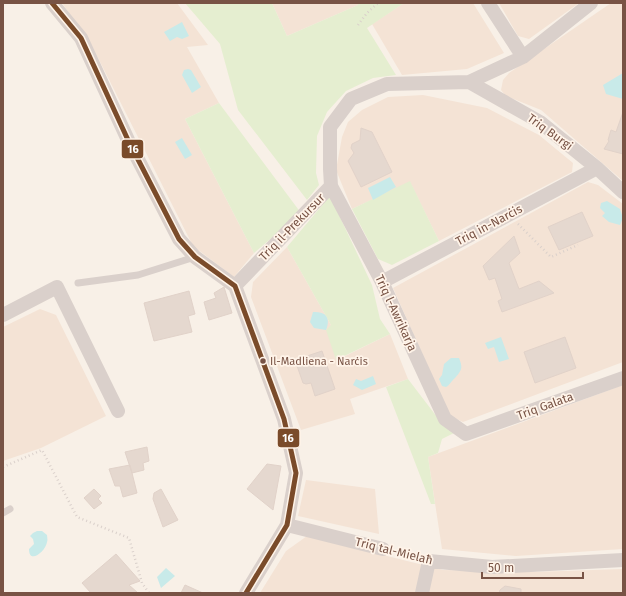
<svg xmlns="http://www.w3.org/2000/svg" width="626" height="596" font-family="'Fira Sans',sans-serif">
  <rect width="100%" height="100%" fill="#f8f0e7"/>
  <path fill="#f4e3d5" d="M62 3H177L208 45 187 47 219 103 185 119 254 253 234 277 193 246 92 46Z
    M272 3H358V5L287 36Z
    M404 3H473L504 53 467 69 402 75 372 24Z
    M499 3H579L529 39 518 36Z
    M611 3H623V181L541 110 506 96 501 90 503 80 509 73Z
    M423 95 487 108 539 135 573 163 572 172 439 241 410 182 352 209 336 170 342 137 348 122 362 110 388 97Z
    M588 182 598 185 623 204V362L463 422 450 416 393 288Z
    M287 247 331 325 337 360 390 334 408 379 350 399 355 414 301 430 251 297 253 282Z
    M40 309 56 315 106 416 41 448 3 461V327Z
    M623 385V549L516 556 442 549 428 457Z
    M306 480 375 489 379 534 298 516Z
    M307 536 443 570 533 572 623 569V593H260L286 551Z"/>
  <path fill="#e5eed0" d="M185 3H272L287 36 358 5V3H404L367 28 396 75 373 78 346 91 327 112 317 136 316 173 319 185 307 200 238 110 220 44Z
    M219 103 301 213 254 253 185 119Z
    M410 181 439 241 392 265 378 259 352 209Z
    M330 196 372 285 380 319 390 334 336 360 326 330 331 325 287 247Z
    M408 379 437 417 454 433 442 439 438 453 428 457 435 504H431L386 387Z"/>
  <path fill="#c8eae9" d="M182 22 189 36 182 39 177 37 170 41 164 32Z
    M188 69 191 70 201 87 192 93 182 75 184 70Z
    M623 73V99L606 94 603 85Z
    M182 138 192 155 185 159 175 142Z
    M390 177 396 187 373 200 368 188Z
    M607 201 620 209 623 218 620 225 609 222 602 216 605 213 600 208 601 203Z
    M313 312C326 311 331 318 326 330L314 328 310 322Z
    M501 337 509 359 499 362 494 347 488 349 485 343Z
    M451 358H459C463 368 462 370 455 378 451 381 450 385 446 387L442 386 439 379 442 375 444 364Z
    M373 376 376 384 362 390 353 385 356 379 361 381Z
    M37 531H42L47 535C47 537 48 540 47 542 46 551 29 565 29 549L34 544 33 539 30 536 33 533Z
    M166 568 175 576 161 588 157 577Z"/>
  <path fill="#e5d8cf" stroke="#e1d2c9" d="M623 112V154L604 149 609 141 608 140 611 130 616 132Z
    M361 128 372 132 392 172 361 187 348 161 354 153 351 148 352 144 360 140Z
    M582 212 593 236 559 250 548 227Z
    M514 236 520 253 509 263 519 289 539 281 554 293 502 312 498 301 502 299 495 278 489 280 483 266Z
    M224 287 232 313 209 320 204 302 216 298 214 293Z
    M189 291 195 314 188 316 192 332 154 341 144 303Z
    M565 337 576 368 535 383 524 352Z
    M322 351 335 389 315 396 311 383 306 384 303 383 295 360Z
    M147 447 149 461 143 463 144 470 132 473 125 452Z
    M267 464 281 466 273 510 247 489Z
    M130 465 137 493 123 497 120 486H115L109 469Z
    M94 489 101 496 98 499 102 503 94 509 84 498Z
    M161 489 178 520 163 527 153 499 154 493Z
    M116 554 140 581 129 585 138 593H91L82 583Z
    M185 585 203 593H181Z
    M505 586 521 589V593H499L500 590Z"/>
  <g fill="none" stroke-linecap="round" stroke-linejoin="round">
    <path stroke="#dad0cb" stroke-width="2.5" stroke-dasharray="1 3" stroke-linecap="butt" d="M358 25 367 13 378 3
      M518 224 551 257 578 245
      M3 467 42 450 77 517 129 538 142 583 149 593
      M394 552 417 558"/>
    <path stroke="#dad0cb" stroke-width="7" d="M78 283 138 275 195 257
      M3 513 10 509"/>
    <path stroke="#dad0cb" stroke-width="14" d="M52 3 81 38 128 140 179 239 195 257 235 286 284 419 296 473 287 525 246 593
      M488 3 523 57
      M469 82 540 122 597 168 623 192
      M331 186 382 282 445 419 466 434 623 378
      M382 282 597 168
      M235 286 331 186 330 169V127L351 99 387 84 469 82 523 57 591 3
      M3 315 57 287 118 411
      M287 525 383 549
      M422 593 429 561 492 567 623 560"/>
    <defs>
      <path id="bus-1" d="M52 3 81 38 128 140 179 239 195 257 235 286 284 419 296 473 287 525 246 593"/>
    </defs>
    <use href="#bus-1" stroke="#fff4e9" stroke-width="8"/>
    <use href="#bus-1" stroke="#7a4b2a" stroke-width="5"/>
  </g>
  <circle fill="#785345" stroke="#fff4e9" stroke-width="1.5" cx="263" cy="361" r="3.5"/>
  <g text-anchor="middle" stroke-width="3.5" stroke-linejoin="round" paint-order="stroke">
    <g font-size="11" fill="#785345" stroke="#fff4e9" text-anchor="start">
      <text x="270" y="365">Il-Madliena - Narċis</text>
    </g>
    <g font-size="12" fill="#785345" stroke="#fff4e9">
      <text transform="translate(550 132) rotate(36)" y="4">Triq Burgi</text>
      <text transform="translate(489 225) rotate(-28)" y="4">Triq in-Narċis</text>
      <text transform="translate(292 227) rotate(-46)" y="4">Triq il-Prekursur</text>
      <text transform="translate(396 313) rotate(65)" y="4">Triq l-Awrikarja</text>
      <text transform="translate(545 406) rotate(-20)" y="4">Triq Galata</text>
      <text transform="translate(394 551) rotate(14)" y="4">Triq tal-Mielaħ</text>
    </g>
  </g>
  <g stroke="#fff4e9" stroke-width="1.5">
    <rect x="121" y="139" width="23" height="20" rx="4" fill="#7a4b2a"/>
    <rect x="277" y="428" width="23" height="20" rx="4" fill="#7a4b2a"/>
  </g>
  <g font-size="11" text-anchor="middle" font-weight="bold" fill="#fff">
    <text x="133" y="153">16</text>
    <text x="288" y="442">16</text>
  </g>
  <rect width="626" height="596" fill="none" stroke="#785345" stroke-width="8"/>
  <path d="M482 572v6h101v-6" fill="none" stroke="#785345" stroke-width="2"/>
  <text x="488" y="572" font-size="12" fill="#785345" stroke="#fff4e9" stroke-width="3" paint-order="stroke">50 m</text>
</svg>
